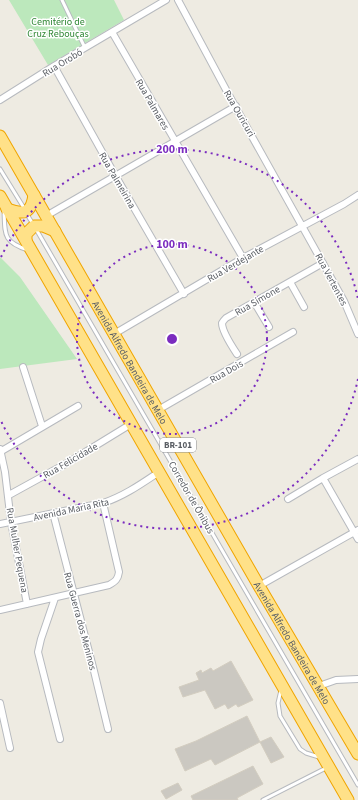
<svg xmlns="http://www.w3.org/2000/svg" width="358" height="800" font-family="'Source Sans 3',sans-serif">
  <rect width="100%" height="100%" fill="#eeebe2"/>
  <path fill="#bce8bc" d="M9 0H114L124 20 48 65Z
    M0 257 20 277 77 359 0 369Z"/>
  <path fill="#cbc8c1" stroke="#d3cdc0" d="M231 661 253 700 238 707 236 704 228 709 225 704 215 709 205 690 183 697 179 687 199 680 196 673 201 670 202 673 211 668 213 671Z
    M247 716 260 742 215 765 211 759 185 771 175 749 196 741Z
    M271 737 284 757 271 763 260 742Z
    M253 766 263 784 237 798 238 800H193L191 796Z
    M178 783 182 790 166 799 161 791Z"/>
  <g fill="none" stroke-linecap="round" stroke-linejoin="round">
    <defs>
      <path id="lane" d="M62 0 85 48
        M0 169 24 208
        M4 211C5 235 3 242 28 250
        M26 213 33 224
        M36 229 358 785
        M281 690 278 703 280 716 300 749 306 753 319 757
        M263 800 326 768"/>
      <path id="street" d="M178 0 231 99 344 301 358 334
        M112 32 243 258
        M54 66 115 175 184 294
        M0 100 54 66 166 0
        M46 216 236 106
        M290 282 304 307
        M254 302 269 327
        M114 334 243 258 344 204 358 195
        M237 354C233 348 222 331 222 323 223 321 224 320 226 318L323 263
        M23 367 42 426
        M158 410 293 332
        M0 449 5 472 11 522 27 604
        M0 452 78 406
        M323 478 358 459
        M9 495 69 462 131 424
        M288 499 323 478 358 539
        M53 513 94 671 108 729
        M0 524 103 503C124 496 141 484 159 472
        M259 586 358 530
        M55 598 41 639 38 652 60 739
        M0 610 109 585C116 581 118 579 119 572L103 503
        M319 686 336 680 358 679
        M0 703 10 748"/>
      <g id="highway">
        <path id="s1" d="M0 136 259 586 358 754"/>
        <path d="M0 196 348 800"/>
        <path d="M7 209C24 215 31 214 34 195"/>
        <path d="M26 240V234L34 226H43L55 231"/>
      </g>
    </defs>
    <use href="#lane" stroke="#b7babf" stroke-width="5"/>
    <use href="#street" stroke="#b7babf" stroke-width="8"/>
    <use href="#highway" stroke="#f0a500" stroke-width="13"/>
    <use href="#lane" stroke="#fff" stroke-width="3"/>
    <use href="#street" stroke="#fff" stroke-width="6"/>
    <use href="#highway" stroke="#ffe188" stroke-width="11"/>
  </g>
  <g fill="none" stroke="#7b2cbf" stroke-width="2" stroke-dasharray="2 4">
    <circle cx="172" cy="339" r="95"/>
    <path d="M358 379A190 190 0 0 1 1 421M1 257A190 190 0 0 1 358 299"/>
  </g>
  <g text-anchor="middle" stroke-width="3" stroke-linejoin="round" paint-order="stroke">
    <rect fill="#fff" stroke="#8c8e92" stroke-width="1" x="160" y="438" width="36" height="14" rx="3"/>
    <g font-size="9" font-weight="bold" fill="#5a5e64">
      <text x="178" y="448">BR-101</text>
    </g>
    <g font-size="10" fill="#2e8633" stroke="#fff">
      <text x="58" y="25">Cemitério de<tspan x="58" dy="12">Cruz Rebouças</tspan></text>
    </g>
    <g font-size="10" fill="#5a5e64" stroke="#fff">
      <text transform="translate(62 62) rotate(-31)" y="4">Rua Orobó</text>
      <text transform="translate(153 104) rotate(60)" y="4">Rua Palmares</text>
      <text transform="translate(240 113) rotate(60)" y="4">Rua Ouricuri</text>
      <text transform="translate(118 180) rotate(60)" y="4">Rua Palmeirina</text>
      <text transform="translate(235 263) rotate(-30)" y="4">Rua Verdejante</text>
      <text transform="translate(332 279) rotate(62)" y="4">Rua Vertentes</text>
      <text transform="translate(257 300) rotate(-30)" y="4">Rua Simone</text>
      <text dy="4" stroke="none"><textPath href="#s1" startOffset="261">Avenida Alfredo Bandeira de Melo</textPath></text>
      <text transform="translate(226 371) rotate(-30)" y="4">Rua Dois</text>
      <text transform="translate(70 460) rotate(-30)" y="4">Rua Felicidade</text>
      <text transform="translate(192 497) rotate(60)" y="4">Corredor de Ônibus</text>
      <text transform="translate(71 509) rotate(-12)" y="4">Avenida Maria Rita</text>
      <text transform="translate(18 550) rotate(80)" y="4">Rua Mulher Pequena</text>
      <text transform="translate(81 621) rotate(75)" y="4">Rua Guerra dos Meninos</text>
      <text dy="4" stroke="none"><textPath href="#s1" startOffset="585">Avenida Alfredo Bandeira de Melo</textPath></text>
    </g>
  </g>
  <circle cx="172" cy="339" r="6" fill="#7b2cbf" stroke="#fff" stroke-width="2"/>
  <g font-size="12" text-anchor="middle" font-weight="bold" fill="#7b2cbf" stroke="#fff" stroke-width="3" stroke-linejoin="round" paint-order="stroke">
    <text x="172" y="153">200 m</text>
    <text x="172" y="248">100 m</text>
  </g>
</svg>
